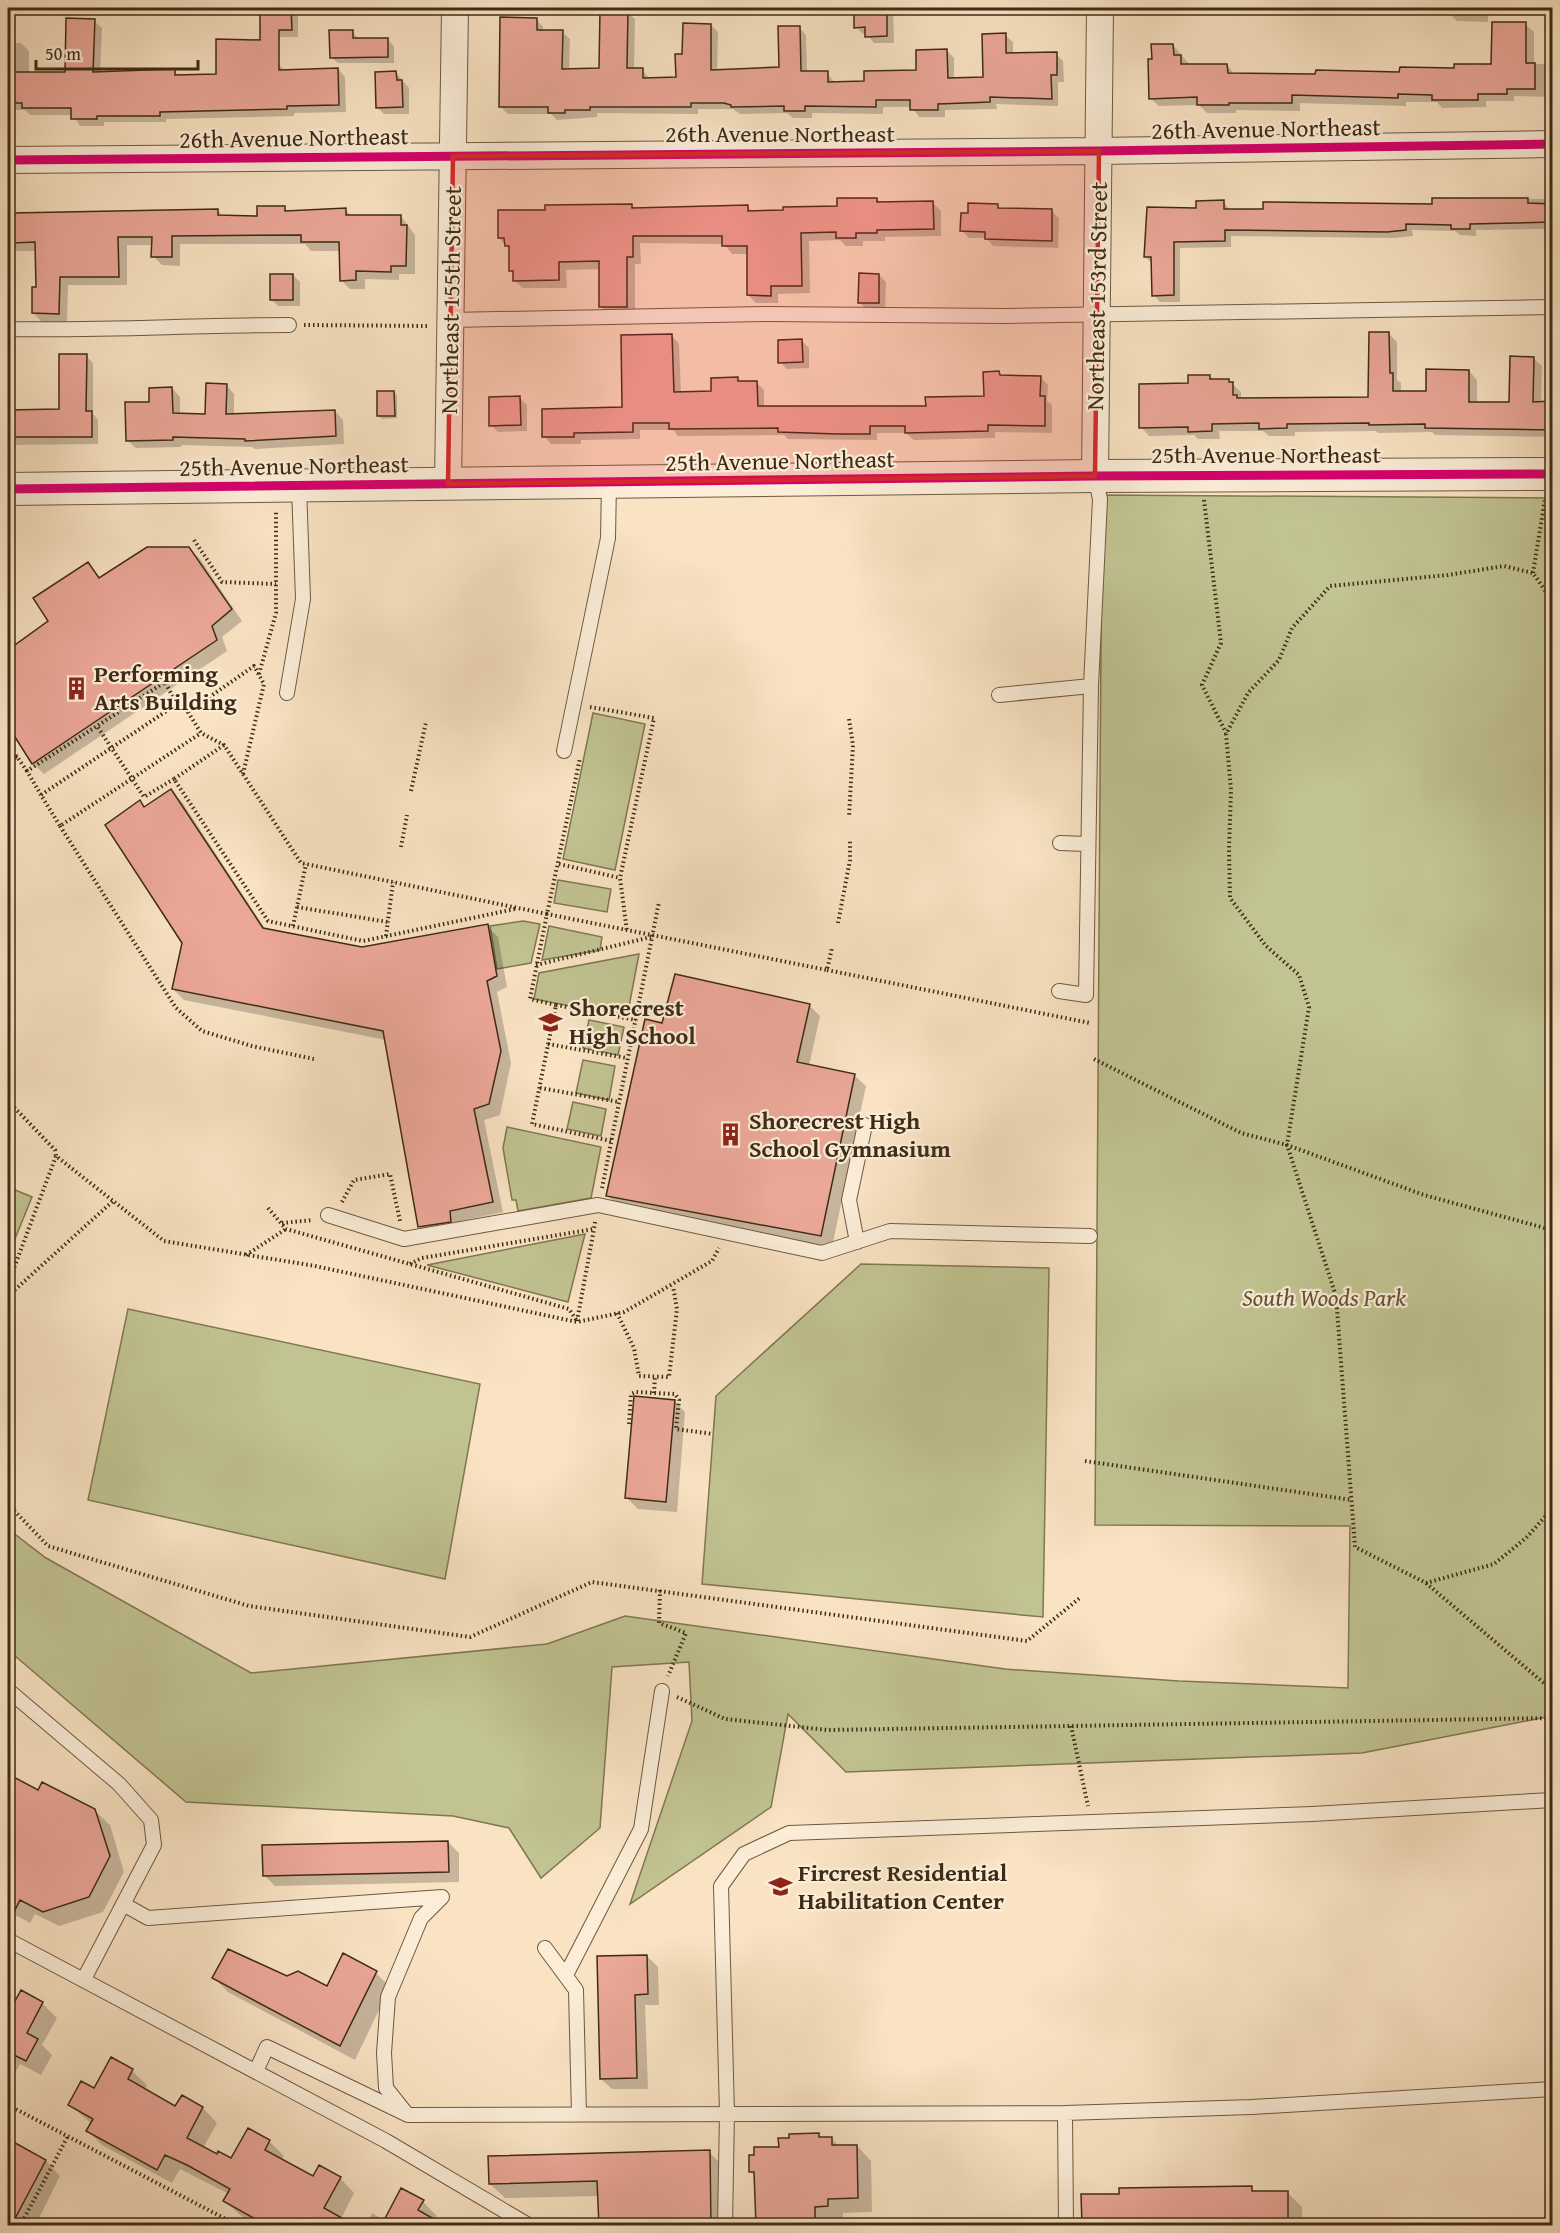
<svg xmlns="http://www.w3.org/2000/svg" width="1560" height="2233" font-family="'Gentium Book Plus',serif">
  <rect width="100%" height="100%" fill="#f9e3c3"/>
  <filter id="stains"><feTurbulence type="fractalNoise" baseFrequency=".00333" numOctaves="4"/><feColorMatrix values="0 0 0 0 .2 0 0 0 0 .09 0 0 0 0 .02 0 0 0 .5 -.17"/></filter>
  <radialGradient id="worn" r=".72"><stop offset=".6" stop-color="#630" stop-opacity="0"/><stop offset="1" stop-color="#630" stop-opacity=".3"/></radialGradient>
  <path fill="#c1c391" stroke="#807753" stroke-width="1.5" d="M1102 495 1552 498V1716L1362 1753 846 1772 788 1714 771 1807 630 1904 692 1721 689 1662 612 1667 600 1828 541 1878 509 1828 453 1816 186 1802 8 1650V1529L46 1558 251 1673 547 1644 625 1616 1005 1669 1179 1681 1348 1688 1350 1526 1095 1525Z
    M593 713 645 724 615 870 563 859Z
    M558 880 611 889 607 912 554 903Z
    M523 921 540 924 531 963 497 969 490 926Z
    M549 926 602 937 600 950 542 960Z
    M639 954 627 1017 534 999 539 973Z
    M589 1020 624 1027 618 1055 583 1048Z
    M583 1060 615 1066 609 1100 576 1093Z
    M573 1102 606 1109 601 1136 567 1129Z
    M507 1127 601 1147 591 1198 518 1211 516 1200H512L503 1148Z
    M8 1187 32 1197 8 1256Z
    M585 1234 568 1302 427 1265Z
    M861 1264 1049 1268 1043 1617 702 1584 716 1396Z
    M128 1309 480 1384 445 1579 88 1500Z"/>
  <path fill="#0003" fill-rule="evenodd" d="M272 8H298V37H279L272 30Z
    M855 8H893L894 43H874L867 34H863L856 27Z
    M1450 8H1488V22L1457 21 1450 14Z
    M627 12 635 19 634 70H642L650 79H677L684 55 711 25 718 32 717 71 780 68 799 27 806 35 807 73H827L835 83H866L918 71 947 51 954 58V79H984L1005 35 1013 42V54H1056L1063 61 1064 82H1058V106L996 104 997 109 945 110V117H919L912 107H883V114L812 113V118H793L787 113 740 114 733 109H698V114L597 113V117L557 120 551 114H508L500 106 536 19 543 27V32H562L570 39 569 70H601Z
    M94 21 102 28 100 73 174 71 180 77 218 75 279 65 285 71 338 69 345 77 346 112 294 113V116L166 119V122H104V126H80L73 115H30L25 110H8V44L21 43 29 51V74H66Z
    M1525 24 1534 32V64H1552V97L1514 96V101H1486V107L1442 108 1437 102H1406V106L1300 103V111L1236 110V113H1207L1199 105 1159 106 1150 98 1153 60 1173 45 1189 64 1227 65 1235 75 1401 74 1493 65Z
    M352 31 359 40H388L394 46V63H338L331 57Z
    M396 73 409 88V114H384L377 107Z
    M877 199 881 203H933L941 211V236L885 237V241H863V246H846L840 240 809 241 810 293 778 294V303H756L748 295 749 254H732L724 244 640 243 641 264H635V314H608L600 306 601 269 566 270 567 288H523L514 280V274L511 270 510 250 499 238 547 211 631 205 636 210 747 206 753 212 838 208Z
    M1434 199H1552V229L1476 230V236L1460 235 1455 231 1412 230 1413 236 1394 238 1231 236V247L1180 248V302H1160L1154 295 1153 264 1145 257 1197 209 1223 201 1230 210 1434 205Z
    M997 205 1001 209 1052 211 1059 218 1058 248 993 246 986 238H969L962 231Z
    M284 207 288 212 345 210 352 216H401L415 235V274H399V280L365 279V289H350L341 280 340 251H311L305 244H180V266L162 265 153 256V245H127V285H68L67 322H42L33 313 38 289 37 251H8V215L217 210 224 217 258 218Z
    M293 275 300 282V306H278L271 299Z
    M879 275 886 282 885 310H867L860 303Z
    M1389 334 1397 342V380L1401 383V392H1427L1469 371 1477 380V404H1511L1533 358 1542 366 1541 403H1552V437L1435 435 1432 432 1378 433 1376 431 1295 432V436H1269L1263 431H1219L1220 439H1198L1194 435 1149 436 1141 427 1189 385 1209 376 1213 380H1228L1241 392V400L1370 398Z
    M672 336 679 344 681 393H713L737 379 741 383H757L764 390V407L927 408 985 398 984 374 1040 377 1048 385 1047 401 1052 405V433L995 432V438L914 440 906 433H877V440L788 439 784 435 678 436 673 430H640V439L581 440V444H551L544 436 624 408Z
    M802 341 809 348V368L787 369 780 362Z
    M86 356 93 363V414L98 420V444L8 445V411L60 410Z
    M226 385 234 394V415L335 411 343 420 344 444 255 449 252 447 181 445V447L136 448 127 440 151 403 172 388 180 397V415L207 416Z
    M394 392 397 395V418L382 419 378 415Z
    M520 398 527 405V431L498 432 491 425Z
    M188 548 200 559 242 621 222 637 227 651 44 774 33 763 8 724V652L50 622 88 564 101 579Z
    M171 791 182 802 266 930 362 948 487 926 498 937 507 987 497 992 511 1063 500 1115 484 1120 503 1212 460 1221 461 1232 431 1238 420 1227 386 1040 184 1000 173 989 184 942 140 802 146 808Z
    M809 1005 820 1016 809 1066 855 1076 866 1086 832 1247 619 1207 608 1196 664 1025Z
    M674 1401 685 1412 677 1512 638 1509 627 1498Z
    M8 1776 39 1792 94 1810 110 1825 124 1872 103 1912 59 1926 35 1914 30 1923 8 1911Z
    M448 1842 459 1853V1882L275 1886 264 1875Z
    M647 1956 658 1967 659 2005H645L648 2089H612L601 2079Z
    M376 1973 390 1987 355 2060 228 1992 214 1978H287L328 1988Z
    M22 1992 42 2003 57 2018 42 2045 52 2055 41 2075 20 2064 12 2078 8 2076V1998L16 2003Z
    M132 2071 147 2085 144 2090 176 2108 182 2097 203 2108 217 2123 203 2148 232 2160 269 2141 284 2156 281 2160 313 2178H340L354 2193 340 2221 345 2226H258L240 2215 225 2201 229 2194 180 2169 172 2183 102 2145 88 2131 92 2124 70 2105Z
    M818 2134 822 2138H831L839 2146H857L871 2161 872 2212 843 2213V2220L829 2221V2226H757L756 2177 751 2171 780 2148Z
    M8 2141 46 2161 60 2176 35 2226H8Z
    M709 2152 724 2167 725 2226H600L599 2196 505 2198 490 2184Z
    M1251 2188 1256 2193 1287 2192 1302 2207V2226H1083L1120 2195Z
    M423 2202 437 2216 435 2221 443 2226H366L372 2213 385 2221ZM420 2204H423L416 2218 413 2216Z"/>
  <path fill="#eba798" stroke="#3f2b15" stroke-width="1.5" d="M260 8H291L292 30H279V70L338 68 339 105 287 106V109L160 112V116H97V119H71V108H22V103H13V72H65L66 18 95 19 93 72 175 69V75L216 74V39L260 40Z
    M854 8H887V36L865 37V27L854 28Z
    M600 10H628L627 68H643V78L676 77 675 54H682L683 23 711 24V70L779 67 778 26H800L801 71H828V82L864 81V71L916 70V50L947 49 948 78 983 77 982 34 1006 33V53L1057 52V75H1051L1052 99 990 97V102L938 104V110H910V100H876V107L805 106V111H784V106L731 107V105L724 103H691V107H590V110H565V113H548V107H499L500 17 537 18V30H563L562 69 599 68Z
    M1492 22H1526V63H1535V89H1507V94H1478V100H1432V95L1398 94V98L1292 95V103H1229V105H1197V97L1149 99 1148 59H1152L1151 44H1173L1174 55H1181V64H1227L1228 73 1315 74 1316 70 1399 72 1400 67 1454 68V64H1491Z
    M329 30H353V38H388V57L330 58Z
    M396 71 397 80H402L403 107 376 108 375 72Z
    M837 198H877V202L933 201 934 229 877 230V233H856V238H836V232L801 233 802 286H771V296L747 295V246H722V236H633V257H627V307H599V261L559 262V280L513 281V271H509V246H505L504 238H498V210H545V205L632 204V208L748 205V211L783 210V207L837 206Z
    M1432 198H1528V203L1552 204V222L1470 224V229H1451V225L1406 224V230L1387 232 1225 230V241L1174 242V295L1152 296 1151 257H1144L1147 207 1196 208V201L1224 200V209H1263V202L1432 204Z
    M968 203 998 204V208L1052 209V241L985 239V232L960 231 961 213H968Z
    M257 206H285V211L346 208V215H401V225H407L406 266H391V272L356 271V280L340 281 339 242H301V235L172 236V257H151L152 237H118L119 277H60L59 314 32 313V287H36L35 242 13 243 12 213 218 209V215L257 216Z
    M859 273 879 274V303H858Z
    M270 274H293V300H270Z
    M1369 332H1389L1390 373H1393V391H1426V369L1469 370V402H1509L1510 356 1534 357 1533 402 1552 401V430L1425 428V424L1369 425V423L1287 424V428L1259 429V423L1212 424V431L1188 432V427L1139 428V384L1188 383V375H1210V379H1229V382H1233V395H1237V398L1368 397Z
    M672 334 674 392 711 391V378L738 377V381H757L758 406H926L925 397 984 396 983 372 999 371 1000 375 1041 376 1040 396H1045V426L988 425V431L905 433V426H870V434H837L778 432V428L669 429V423H633V432L574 433V437H542V409L622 407 621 335Z
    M802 339 803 362 778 363V340Z
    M59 354H87L86 411H92V437H8V410L59 409Z
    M206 383 227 384 226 414 335 410 336 436 245 441V439L173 437V440L126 441 125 402H149V388L172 387 173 413 205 414Z
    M377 391H394L395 416H377Z
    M520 396 521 425 489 426V397Z
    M147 547H189L232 609 212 626 217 640 32 764 8 726V650L48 621 33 598 88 562 99 578Z
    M171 789 263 928 362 947 488 924 497 976 487 981 501 1051 489 1104 474 1109 493 1202 450 1211 451 1222 418 1227 383 1031 172 989 182 943 105 825 140 800 144 807Z
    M675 974 810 1004 797 1062 855 1074 821 1236 606 1196 645 1019 662 1023Z
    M634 1396 675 1400 666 1502 625 1498Z
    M8 1774 38 1790 42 1782 95 1809 110 1856 89 1897 43 1912 20 1900 8 1924Z
    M448 1841 449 1872 263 1876 262 1845Z
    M228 1949 287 1976 298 1971 327 1986 343 1953 377 1971 340 2046 212 1978Z
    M647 1955 648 1994 635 1995 637 2078 600 2079 597 1956Z
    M21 1990 43 2002 27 2033 38 2039 26 2061 8 2052V1996L15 2001Z
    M111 2057 133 2069 128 2079 175 2106 182 2095 203 2107 187 2138 217 2154 218 2151 231 2158 248 2128 270 2140 265 2150 313 2176 319 2165 341 2177 324 2208 356 2226H268L223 2201 230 2189 187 2165 165 2155 157 2170 86 2131 93 2119 68 2105 81 2081 94 2088Z
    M819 2133V2137H832V2145H857L858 2198 828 2199V2206L815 2207V2226H756L754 2172H749V2155H754V2147H779L778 2138H789V2134Z
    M8 2139 46 2160 11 2226H8Z
    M710 2150 711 2226H599L597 2181 489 2184 488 2156Z
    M1252 2186V2191H1288V2226H1082L1081 2194H1119V2188Z
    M401 2188 424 2200 418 2210 446 2226H381Z"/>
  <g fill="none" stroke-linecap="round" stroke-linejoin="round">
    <defs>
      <path id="service" d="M450 320 766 314 1007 316 1552 307
        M8 329C101 331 195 325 289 325
        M287 693 303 599 299 486
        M999 695 1091 686
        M564 751 608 538 609 483
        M1060 843 1087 844
        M1059 991 1086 995 1091 686 1100 499 1095 476
        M328 1215 404 1239 598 1205 822 1253 890 1231 1090 1236
        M857 1242 849 1200 865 1125
        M8 1690 119 1784 151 1820 154 1845 84 1979
        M123 1904 148 1918 442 1897
        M8 1940 386 2141 530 2226
        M545 1948 576 1990 579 2114
        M566 1975 641 1829 662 1691
        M256 2071 267 2047 408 2115 1065 2113
        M406 2113 386 2088 384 2053 388 1997 421 1918 442 1897
        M725 2226 727 2113 721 1886 744 1854 789 1833 1312 1814 1552 1800
        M1066 2226 1065 2113 1252 2107 1552 2089"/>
      <path id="minor" d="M8 160 1099 151 1552 144
        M1095 476 1100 8
        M448 484 455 8"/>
      <path id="tertiary" d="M8 489 1095 476 1552 474"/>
    </defs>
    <use href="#service" stroke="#6e5940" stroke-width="16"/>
    <use href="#minor" stroke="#6e5940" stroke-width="28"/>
    <use href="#tertiary" stroke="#6e5940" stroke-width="34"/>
    <path stroke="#3f2b15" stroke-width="4" stroke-dasharray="1.5 3" stroke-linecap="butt" d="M304 325 429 326
      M1204 500 1221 643 1202 685 1226 733
      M194 540 222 582 276 584
      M1533 573 1545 499
      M1552 616 1551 599 1533 573 1504 566 1448 575 1330 586 1292 628 1279 660 1248 693 1226 734 1231 790 1229 849 1230 898 1266 946 1299 975 1309 1007 1287 1145 1336 1296 1355 1547 1426 1583 1494 1564 1526 1538 1552 1509
      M259 674 276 613V510
      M590 707 654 718 620 878 627 932
      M188 712 177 704 41 795 60 826 201 733
      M849 719 853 745 849 817
      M8 744 27 771
      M224 745 174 779 268 921 363 941 515 909
      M8 753 17 758
      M243 774 264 684 254 666 188 712 201 733 224 745 301 863 547 914 580 758
      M174 779 144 797 97 726 165 682 177 704
      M411 791 426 722
      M41 795 27 771 97 726
      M60 826 176 1008 202 1031 252 1046 314 1059
      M401 847 407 815
      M559 864 620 878
      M297 907 388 922
      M838 923 850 860V841
      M293 926 306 864
      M386 936 393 882
      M536 965 651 937
      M827 970 1090 1023
      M556 1005 636 1020
      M548 1044 627 1058
      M1094 1059 1241 1133 1287 1145 1424 1195 1552 1230
      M540 1088 619 1102
      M8 1101 55 1150 56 1156 164 1241 315 1266 577 1322 624 1312 712 1261 719 1248
      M611 1141 532 1124 556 1005 530 999 547 914 827 970 832 948
      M602 1188 659 902
      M342 1202 354 1180 390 1174 400 1221
      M268 1208 286 1229 569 1309 577 1321
      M282 1223 313 1220
      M246 1255 286 1229
      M410 1264 422 1258 594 1229 595 1222
      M8 1284 56 1156
      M8 1296 113 1201
      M617 1313 634 1348 639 1376 669 1377 677 1309 673 1286
      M577 1321 594 1229
      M654 1393 655 1376
      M629 1424 631 1394 636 1392 675 1394 679 1400 676 1429 713 1434
      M1085 1461 1352 1500
      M8 1504 48 1546 249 1606 470 1637 592 1582 1027 1641 1081 1597
      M1426 1583 1552 1690
      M660 1590 659 1623 686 1633 668 1676
      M677 1697 725 1719 828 1730 1552 1718
      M1071 1726 1088 1806
      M8 2105 239 2226
      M20 2226 68 2136"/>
    <use href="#service" stroke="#fbedd8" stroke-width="14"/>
    <use href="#minor" stroke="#fbedd8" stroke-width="26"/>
    <use href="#tertiary" stroke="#fbedd8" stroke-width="32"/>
    <defs>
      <path id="cycleway" d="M8 160 1099 151 1552 144
        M8 489 1095 476 1552 474"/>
    </defs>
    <use href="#cycleway" stroke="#fbedd8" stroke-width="13"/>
    <use href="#cycleway" stroke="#d6006c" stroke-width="9"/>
  </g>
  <path fill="#d62828" fill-opacity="0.2" stroke="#d62828" stroke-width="4.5" stroke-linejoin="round" d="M1099 151 1095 476 448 484 453 156Z"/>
  <defs>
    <symbol id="building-bare" viewBox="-9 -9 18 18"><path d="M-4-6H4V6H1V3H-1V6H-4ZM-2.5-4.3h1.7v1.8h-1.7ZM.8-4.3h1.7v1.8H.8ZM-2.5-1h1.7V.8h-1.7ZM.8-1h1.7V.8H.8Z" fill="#8f2418" stroke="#fbedd8" stroke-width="2.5" paint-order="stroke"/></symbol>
    <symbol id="school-bare" viewBox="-9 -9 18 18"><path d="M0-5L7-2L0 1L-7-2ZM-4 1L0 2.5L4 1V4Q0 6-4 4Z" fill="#8f2418" stroke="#fbedd8" stroke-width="2.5" paint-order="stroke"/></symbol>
  </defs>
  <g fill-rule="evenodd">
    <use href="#building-bare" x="60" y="672" width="33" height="33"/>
    <use href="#school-bare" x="534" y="1006" width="33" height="33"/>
    <use href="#building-bare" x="714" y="1118" width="33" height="33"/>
    <use href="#school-bare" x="764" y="1870" width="33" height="33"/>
  </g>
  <g text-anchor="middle" stroke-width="4.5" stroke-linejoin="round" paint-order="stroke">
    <g font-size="24" fill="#3f2b15" stroke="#fbedd8">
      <text transform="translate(1266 129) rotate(-1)" y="8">26th Avenue Northeast</text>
      <text x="780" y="142">26th Avenue Northeast</text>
      <text transform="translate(294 138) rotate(-1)" y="8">26th Avenue Northeast</text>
      <text transform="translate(1097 296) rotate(-89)" y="8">Northeast 153rd Street</text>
      <text transform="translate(451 300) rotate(-89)" y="8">Northeast 155th Street</text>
      <text x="1266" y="463">25th Avenue Northeast</text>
      <text transform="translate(780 461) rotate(-1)" y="8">25th Avenue Northeast</text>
      <text transform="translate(294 466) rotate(-1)" y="8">25th Avenue Northeast</text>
    </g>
    <g font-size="24" font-weight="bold" fill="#3f2b15" stroke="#fbedd8" text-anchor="start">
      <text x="94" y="682">Performing<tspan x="94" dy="28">Arts Building</tspan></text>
      <text x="569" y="1016">Shorecrest<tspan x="569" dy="28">High School</tspan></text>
      <text x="749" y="1129">Shorecrest High<tspan x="749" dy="28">School Gymnasium</tspan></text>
      <text x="798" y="1881">Fircrest Residential<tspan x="798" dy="28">Habilitation Center</tspan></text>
    </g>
    <g font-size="24" font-style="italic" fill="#605134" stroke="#fbedd8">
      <text x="1324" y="1306">South Woods Park</text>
    </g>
  </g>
  <rect width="1560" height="2233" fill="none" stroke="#f9e3c3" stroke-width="30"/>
  <rect x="9" y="9" width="1542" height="2215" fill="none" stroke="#3f2b15" stroke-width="3"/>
  <rect x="15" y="15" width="1530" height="2203" fill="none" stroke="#3f2b15" stroke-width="1.5"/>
  <path d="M36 60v9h162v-9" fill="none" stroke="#3f2b15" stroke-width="3"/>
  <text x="45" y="60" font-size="18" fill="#3f2b15" stroke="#fbedd8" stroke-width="4.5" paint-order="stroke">50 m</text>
  <rect width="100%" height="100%" filter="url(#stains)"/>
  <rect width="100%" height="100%" fill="url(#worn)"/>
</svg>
